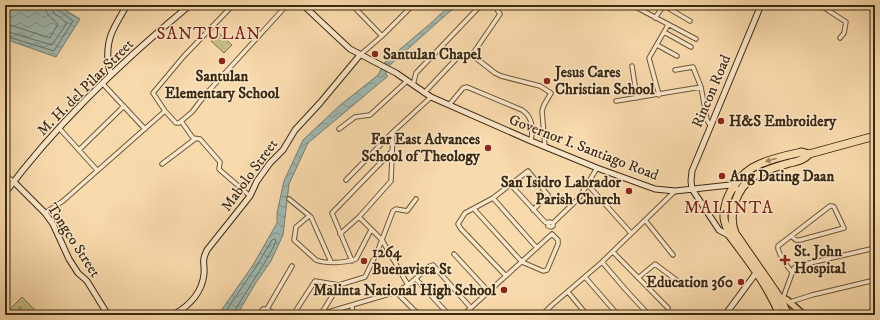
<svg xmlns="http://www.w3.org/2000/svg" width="880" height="320" font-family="'IM FELL DW Pica',serif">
  <defs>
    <pattern id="cemetery-stones" width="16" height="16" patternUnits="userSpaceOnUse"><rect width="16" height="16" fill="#c5bd84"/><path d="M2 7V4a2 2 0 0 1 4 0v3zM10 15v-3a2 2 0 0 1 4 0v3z" fill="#a19a6b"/></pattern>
    <pattern id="water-waves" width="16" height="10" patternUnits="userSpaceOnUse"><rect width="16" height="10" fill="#a0b9b2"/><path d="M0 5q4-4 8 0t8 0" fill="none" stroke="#839790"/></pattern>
  </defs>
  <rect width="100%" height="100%" fill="#f9daac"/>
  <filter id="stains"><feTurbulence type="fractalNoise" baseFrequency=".005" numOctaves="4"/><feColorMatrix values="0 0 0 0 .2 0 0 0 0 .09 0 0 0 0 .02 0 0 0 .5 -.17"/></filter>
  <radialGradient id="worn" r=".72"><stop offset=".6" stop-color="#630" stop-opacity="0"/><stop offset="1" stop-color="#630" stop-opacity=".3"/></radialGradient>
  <path fill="url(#cemetery-stones)" stroke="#80744c" d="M22 297 37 312 33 315H10L7 312Z"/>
  <path fill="#c5bd84" stroke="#80744c" d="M219 33 232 45 224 53 211 41Z"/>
  <path fill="url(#water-waves)" stroke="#778073" d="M5 5H57L80 19 56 57 5 39Z
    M450 5H459L448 13 390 65 386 71V75L388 76 308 143 289 184 283 235 271 261 255 284 237 315H218L253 265 277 223V213L284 181 303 140 339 106 378 75 385 62 431 23Z"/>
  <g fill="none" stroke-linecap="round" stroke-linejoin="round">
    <path stroke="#6d7263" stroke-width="1" d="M5 25H10L50 38 58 24C52 18 45 15 45 5
      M5 31 52 45 67 23 54 13 51 5
      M5 36 54 51 73 21 58 10 56 5
      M223 315 256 267 272 240 275 239 276 242C264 266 248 288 234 312V315"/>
    <defs>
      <path id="street" d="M233 5 184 56 153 93 165 111 176 123H179L192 112 205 95 287 5
        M352 5 382 36
        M632 5 696 39
        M663 5 690 21
        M820 5 846 22 844 33 840 38
        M655 18 664 5
        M664 32 691 47
        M657 45 677 56
        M360 55 382 36 413 5
        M472 55 500 14 496 8 489 5
        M632 66 637 98
        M675 70 693 67 701 87
        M102 83 145 129
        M413 85 416 73 481 5
        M424 93 458 57 465 54 472 55 495 73 501 76 540 86 551 93 544 105 542 111 545 147
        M659 95 649 58 668 25
        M616 101 701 87 707 120 710 125
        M449 105 463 88 467 87 522 110C533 117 533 129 531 141
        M181 121 193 138 200 139 220 162 219 169 221 171 250 196
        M59 128 97 170
        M339 129 355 117 370 115 407 81
        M79 150 124 106
        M162 164 195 139
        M5 175 14 182
        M346 180 393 132 431 97
        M587 184 631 233
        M511 185 545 222 548 223
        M493 198 537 248
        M289 199 311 217 331 262
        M474 209 522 262 543 271 547 270 558 244V240L552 234
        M45 213 63 201 165 111
        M309 216 296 227 294 240 316 260C326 264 345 263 356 259L371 230
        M359 217 382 240 408 285
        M645 220 673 255
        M553 223 549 222 548 226 551 227 553 226V223L579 198 597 168
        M340 234 359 217 391 181 393 132
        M791 236 796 240H800L844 228 834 207 832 206H830L778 246V249C781 258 786 265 792 272
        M613 252 668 308
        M454 254 489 292
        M352 261 332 213 392 151
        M602 262 625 289 649 315
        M506 276 461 229 458 224 465 213 493 198 528 171 548 195 533 210
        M585 277 618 315
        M638 278 655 264 679 282
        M416 279 449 315
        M396 292 419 315
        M568 292 587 315
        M783 298 794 268 797 266 875 248
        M790 302 812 295 875 280
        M352 305 353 315
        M267 309 292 266
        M267 309 277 315
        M321 314 339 285
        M259 315 263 309H267
        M293 315 315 281 339 285 365 277 378 250 393 211 396 209 407 211 416 199
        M318 315 396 292 408 285 430 266 433 265 471 308
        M410 315 417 312
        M463 315 552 234
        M542 315 552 305 602 262 675 191"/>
      <path id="secondary" d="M303 5 350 49 396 73 431 97 531 141 597 168 655 189 675 191 730 185 740 191
        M111 74C109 70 109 67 108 62 106 36 115 26 127 5
        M14 182 45 213 53 224 69 259 78 273 87 281 108 315
        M5 193C58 122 122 61 190 5
        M730 236 719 230 692 189 691 181 692 171 761 5
        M173 315C189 306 202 293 204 274 205 262 201 263 207 250L250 196 257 181 270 163 283 150 295 130 320 103 360 55
        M725 315 756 273"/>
      <path id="primary" d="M778 299 783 298 787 300 804 315"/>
      <path id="highway" d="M780 315C768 286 749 261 730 236 728 231 725 224 724 218 723 196 740 172 760 164 773 158 788 155 802 152L809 154 875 136
        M788 315 780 298 735 233C731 222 731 213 735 202 744 175 765 170 790 163 798 161 804 160 809 154"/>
    </defs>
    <use href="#street" stroke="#6a563a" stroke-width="5.5"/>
    <use href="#secondary" stroke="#3a2a14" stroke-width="7"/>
    <use href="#primary" stroke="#3a2a14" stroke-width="8"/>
    <use href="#highway" stroke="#3a2a14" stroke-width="9"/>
    <use href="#street" stroke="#fbe7c9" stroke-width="3.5"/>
    <use href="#secondary" stroke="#fbe7c9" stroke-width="5"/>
    <use href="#primary" stroke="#f9daac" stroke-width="5.5"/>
    <use href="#highway" stroke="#f9daac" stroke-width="7"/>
  </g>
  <defs><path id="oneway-solid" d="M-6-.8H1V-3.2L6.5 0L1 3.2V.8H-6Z"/></defs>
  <use fill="#9a8260" href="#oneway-solid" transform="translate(771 160) rotate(164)"/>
  <g fill="#8f2418" stroke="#fbe7c9" stroke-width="1.5">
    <circle cx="375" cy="54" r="4"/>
    <circle cx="222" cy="61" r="4"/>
    <circle cx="547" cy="81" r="4"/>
    <circle cx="721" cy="121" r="4"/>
    <circle cx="488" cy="148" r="4"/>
    <circle cx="722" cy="176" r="4"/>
    <circle cx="629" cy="191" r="4"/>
    <path d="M783 254h4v4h4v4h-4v4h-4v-4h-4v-4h4z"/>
    <circle cx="364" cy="261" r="4"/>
    <circle cx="741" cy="282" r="4"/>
    <circle cx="504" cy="290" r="4"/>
  </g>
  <g text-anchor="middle" stroke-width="3" stroke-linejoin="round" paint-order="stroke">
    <g font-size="15" font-weight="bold" fill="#3a2a14" stroke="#fbe7c9" text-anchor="start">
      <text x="383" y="59">Santulan Chapel</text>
      <text x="555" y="77">Jesus Cares<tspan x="555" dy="17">Christian School</tspan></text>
      <text x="222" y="81" text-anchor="middle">Santulan<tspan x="222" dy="17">Elementary School</tspan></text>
      <text x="729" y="126">H&amp;S Embroidery</text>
      <text x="480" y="144" text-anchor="end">Far East Advances<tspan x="480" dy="17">School of Theology</tspan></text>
      <text x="730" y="181">Ang Dating Daan</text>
      <text x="621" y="187" text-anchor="end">San Isidro Labrador<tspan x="621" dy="17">Parish Church</tspan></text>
      <text x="794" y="256">St. John<tspan x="794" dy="17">Hospital</tspan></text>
      <text x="372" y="257">1264<tspan x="372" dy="17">Buenavista St</tspan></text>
      <text x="733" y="287" text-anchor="end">Education 360</text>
      <text x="496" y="295" text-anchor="end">Malinta National High School</text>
    </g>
    <g font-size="15" fill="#3a2a14" stroke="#fbe7c9">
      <text transform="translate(85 87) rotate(-45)" y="5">M. H. del Pilar Street</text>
      <text transform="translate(711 91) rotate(-67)" y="5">Rincon Road</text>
      <text transform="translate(584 147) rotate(21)" y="5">Governor I. Santiago Road</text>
      <text transform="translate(249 175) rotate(-54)" y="5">Mabolo Street</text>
      <text transform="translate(74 240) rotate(57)" y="5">Tongco Street</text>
    </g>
    <g font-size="17" letter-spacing="1" fill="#7a1f14" stroke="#fbe7c9">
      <text x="209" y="39">SANTULAN</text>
      <text x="729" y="213">MALINTA</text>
    </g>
  </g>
  <rect width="880" height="320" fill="none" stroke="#f9daac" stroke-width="20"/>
  <rect x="6" y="6" width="868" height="308" fill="none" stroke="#3a2a14" stroke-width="2"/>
  <rect x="10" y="10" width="860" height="300" fill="none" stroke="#3a2a14"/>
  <rect width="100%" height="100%" filter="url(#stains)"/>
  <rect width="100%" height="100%" fill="url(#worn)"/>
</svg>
